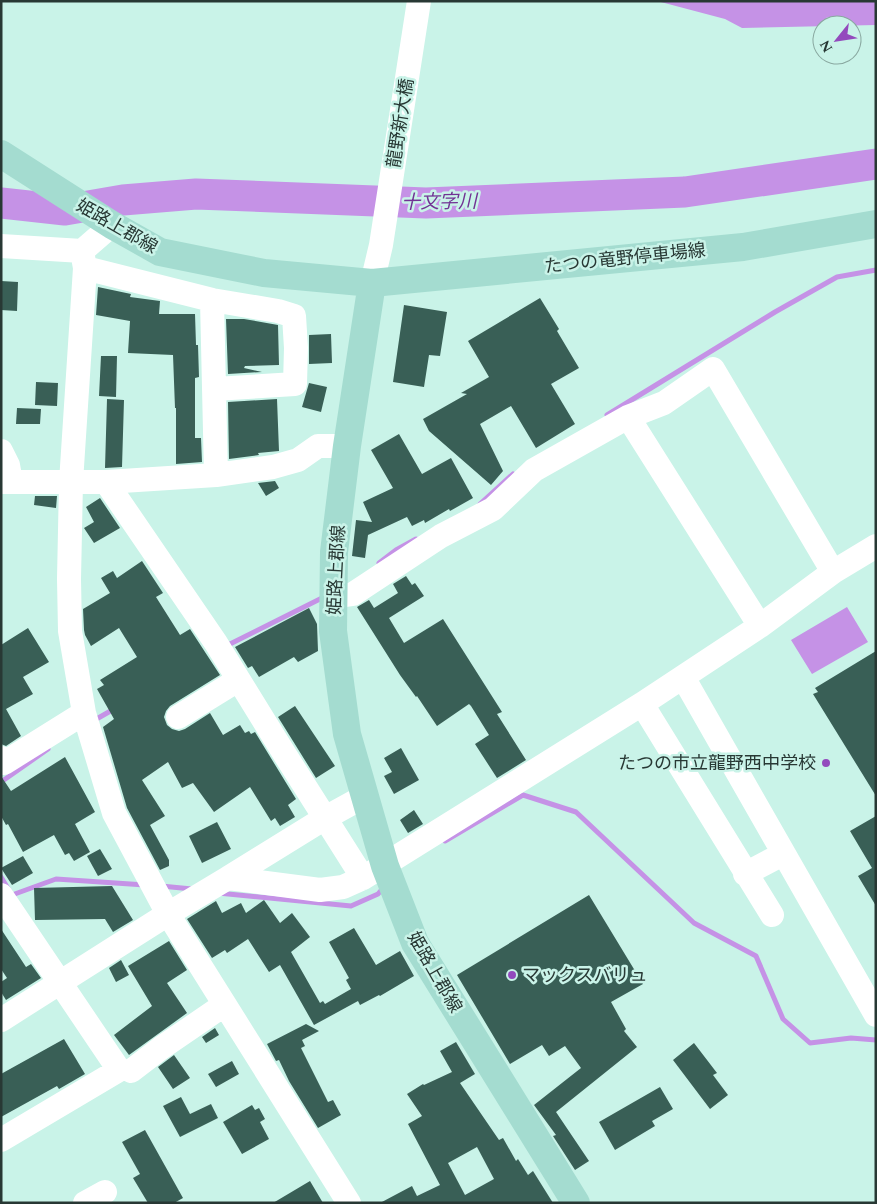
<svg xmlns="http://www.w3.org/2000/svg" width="877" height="1204" font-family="Spectral,'Noto Sans JP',serif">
  <rect width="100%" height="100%" fill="#c9f3e8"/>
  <path fill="#c592e6" d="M657 1H876V25L742 28 725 19Z
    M847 607 868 642 812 674 791 640Z"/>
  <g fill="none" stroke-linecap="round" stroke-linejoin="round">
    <path stroke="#c592e6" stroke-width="5" d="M607 415 775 312 837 277 876 270
      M480 504 513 474
      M379 563 396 550 416 539
      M226 646 326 596
      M93 721 114 709
      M1 782 48 749
      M445 841 523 795 576 812 694 923 756 956 783 1019 810 1043 851 1038 876 1040
      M1 877 12 895 56 879 145 885
      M161 886 192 889
      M218 893 351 906 378 894 383 888"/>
    <path stroke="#c592e6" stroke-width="31" d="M1 203 65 210 123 200 196 194 426 203 685 192 876 164"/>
  </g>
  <path fill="#395f56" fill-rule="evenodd" d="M1 281 18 282 17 311 1 310Z
    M98 287 131 294 130 297 160 301 159 314H195L196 345H198L199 377 195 378V438H201L202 462 176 464V408H175L173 355 128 353 130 321 96 315Z
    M540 298 559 329 557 331 579 368 551 384 575 424 536 448 511 406 480 424 503 471 491 485 429 431 423 419 467 394 461 393 489 377 468 341Z
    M404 305 447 312 440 356 429 355 424 387 393 382Z
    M226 319H244L278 325 279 365 245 366 244 368 262 372 228 374Z
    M331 334 332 363 309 364V335Z
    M101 356H117L116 397 99 396Z
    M36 382 58 383 57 406 35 405Z
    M309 383 327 387 321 412 302 407Z
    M107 399 124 400 122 467 105 468Z
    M277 399 279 451 258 453 259 455 229 459 228 402Z
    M17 408 41 409 40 424H16Z
    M399 434 422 474 451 458 473 498 450 511 449 509 425 523 424 520 412 526 407 517 368 535 365 558 352 556 356 520 372 522 363 502 393 488 371 450Z
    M275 481 279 488 266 496 258 483Z
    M35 496H57L56 508 34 505Z
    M100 498 120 528 94 543 84 528 94 522 86 507Z
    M142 561 163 593 156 597 180 635 190 629 220 675 170 706 166 711 164 717 167 725 172 729 179 731 185 729 210 713 223 735 240 725 245 733 249 731 251 734 255 732 296 799 288 805 295 817 280 826 275 818 271 821 250 787 214 812 193 783 182 788 168 762 142 780 165 816 150 825 169 860V866L160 870 127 808 103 727 114 719 97 689 104 685 100 680 137 657 119 628 91 646 85 635 84 630 83 609 110 593 101 578 113 571 117 578Z
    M406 576 412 585 415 583 424 596 389 618 404 643 443 619 502 712 497 714 526 760 497 778 475 744 489 735 471 706 469 704 437 726 417 696 416 697 400 675 357 607 369 600 374 608 398 593 393 584Z
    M309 608 317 624 318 651 298 662 294 657 259 677 252 666 248 668 235 647Z
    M28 628 49 662 23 677 33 694 6 709 21 736 6 746 1 744V645Z
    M876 651V796L813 694 818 692 815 688Z
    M295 706 335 766 316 778 278 717Z
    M401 748 419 780 394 794 384 776 392 772 384 758Z
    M65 757 95 812 75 824 90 852 74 861 69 853 65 855 54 835 23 852 8 824 6 825 1 816V776L11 791Z
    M414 810 423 824 408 833 400 820Z
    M876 816V906L858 876 872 868 850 831Z
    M217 822 231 849 202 863 189 836Z
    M100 849 112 869 98 876 87 856Z
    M23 856 33 873 12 885 1 868Z
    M112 886 133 920 113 932 105 919 35 920 34 888Z
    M589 895 643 984 611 1002 626 1029 624 1031 637 1047 556 1112 589 1161 575 1170 553 1136 556 1135 534 1105 581 1068 565 1046 549 1056 542 1045 510 1064 457 975Z
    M264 900 280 923 292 913 310 937 291 952 320 1003 323 1001 325 1004 351 989 346 980 349 978 329 942 354 928 376 965 400 951 414 976 380 996 379 995 360 1005 358 1001 314 1025 280 965 269 972 248 939 227 953 225 950 212 958 187 919 216 901 222 913 241 903 246 913Z
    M1 929 26 967 31 964 41 978 6 1000 1 992V982L7 978 1 969Z
    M169 941 187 970 167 983 187 1013 129 1055 114 1035 152 1006 128 966Z
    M121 960 129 975 116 982 109 968Z
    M306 1024 319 1031 302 1040 305 1046 301 1048 328 1102 333 1100 341 1115 318 1128 289 1081 279 1060 276 1061 267 1044Z
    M215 1028 219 1035 206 1043 202 1037Z
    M64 1039 85 1074 59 1089 57 1086 1 1117V1074Z
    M456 1042 475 1074 460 1083 499 1140 503 1138 516 1161 518 1159 528 1175 533 1171 553 1203H380L412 1186 417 1196 440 1185 408 1124 422 1116 407 1094 423 1084 424 1085 452 1072 440 1051ZM477 1147 494 1179 465 1195 448 1163Z
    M694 1043 717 1073 713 1075 728 1095 710 1109 673 1060Z
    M174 1055 190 1078 173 1089 158 1067Z
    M232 1061 239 1074 216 1087 208 1074Z
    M660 1087 673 1109 652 1121 655 1126 615 1150 599 1122Z
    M181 1097 190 1114 211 1104 218 1118 180 1137 163 1106Z
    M252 1105 255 1110 259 1108 265 1119 260 1122 269 1139 242 1154 223 1122Z
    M145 1130 183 1198 174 1203H148L133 1178 140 1174 122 1142Z
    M310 1181 323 1203H273Z"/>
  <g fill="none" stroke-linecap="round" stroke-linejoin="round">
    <path stroke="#fff" stroke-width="24" d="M1 246 82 251 112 225
      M82 251 85 268 71 482 69 579 70 631 84 713 114 813 168 914 349 1203
      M85 268 212 300 216 475
      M372 283 381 245 419 1
      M212 300 278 311 294 316 296 348 295 384 215 389
      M628 417 760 626
      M1 451 8 465 11 482
      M1 482H106L216 475 273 467 298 460 318 446H347
      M106 482 216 643 282 750 363 878
      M333 597 353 594 441 536 493 509 534 470 628 417 664 403 713 369 833 572
      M683 677 876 1015
      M642 704 772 915
      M178 717 238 680
      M1 758 4 763 84 713
      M745 874 783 854
      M228 878 325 818 365 796
      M1 895 119 1070 1 1140
      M1 1020 168 914 228 878 320 890 343 887 363 878 642 704 760 626 833 572 876 546
      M131 1071 161 1048 224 1005
      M85 1203 105 1192"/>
    <path stroke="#a4dcd0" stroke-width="28" d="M1 154 112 225 160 252 264 273 372 283 743 247 876 224
      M372 283 347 446 334 552 333 631 347 734 385 866 415 943 576 1203"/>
  </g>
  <g fill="#934abd" stroke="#c9f3e8" stroke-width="2">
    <circle cx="826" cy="763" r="5"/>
    <circle cx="512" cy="975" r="5"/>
  </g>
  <g text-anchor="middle" stroke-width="5" stroke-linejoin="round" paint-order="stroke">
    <g font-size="18" fill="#283834" stroke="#c9f3e8">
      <text transform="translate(400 123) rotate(-81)" y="6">龍野新大橋</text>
      <text transform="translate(117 226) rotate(30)" y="6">姫路上郡線</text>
      <text transform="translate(625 258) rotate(-6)" y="6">たつの竜野停車場線</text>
      <text transform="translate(336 570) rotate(-87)" y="6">姫路上郡線</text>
      <text transform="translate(435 972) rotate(60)" y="6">姫路上郡線</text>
    </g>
    <g font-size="18" fill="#283834" stroke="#c9f3e8" text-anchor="end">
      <text x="816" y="769">たつの市立龍野西中学校</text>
      <text x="522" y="981" text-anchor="start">マックスバリュ</text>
    </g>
    <g font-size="19" font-style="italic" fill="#713294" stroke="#c9f3e8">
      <text transform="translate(439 201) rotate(-1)" y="7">十文字川</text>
    </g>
  </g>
  <rect width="877" height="1204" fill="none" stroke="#283834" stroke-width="5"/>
  <g transform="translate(837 40) rotate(240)"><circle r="24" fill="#c9f3e8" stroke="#89a8a0"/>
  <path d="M0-4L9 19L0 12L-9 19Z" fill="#934abd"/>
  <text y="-8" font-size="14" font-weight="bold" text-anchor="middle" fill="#283834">N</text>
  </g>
</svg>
